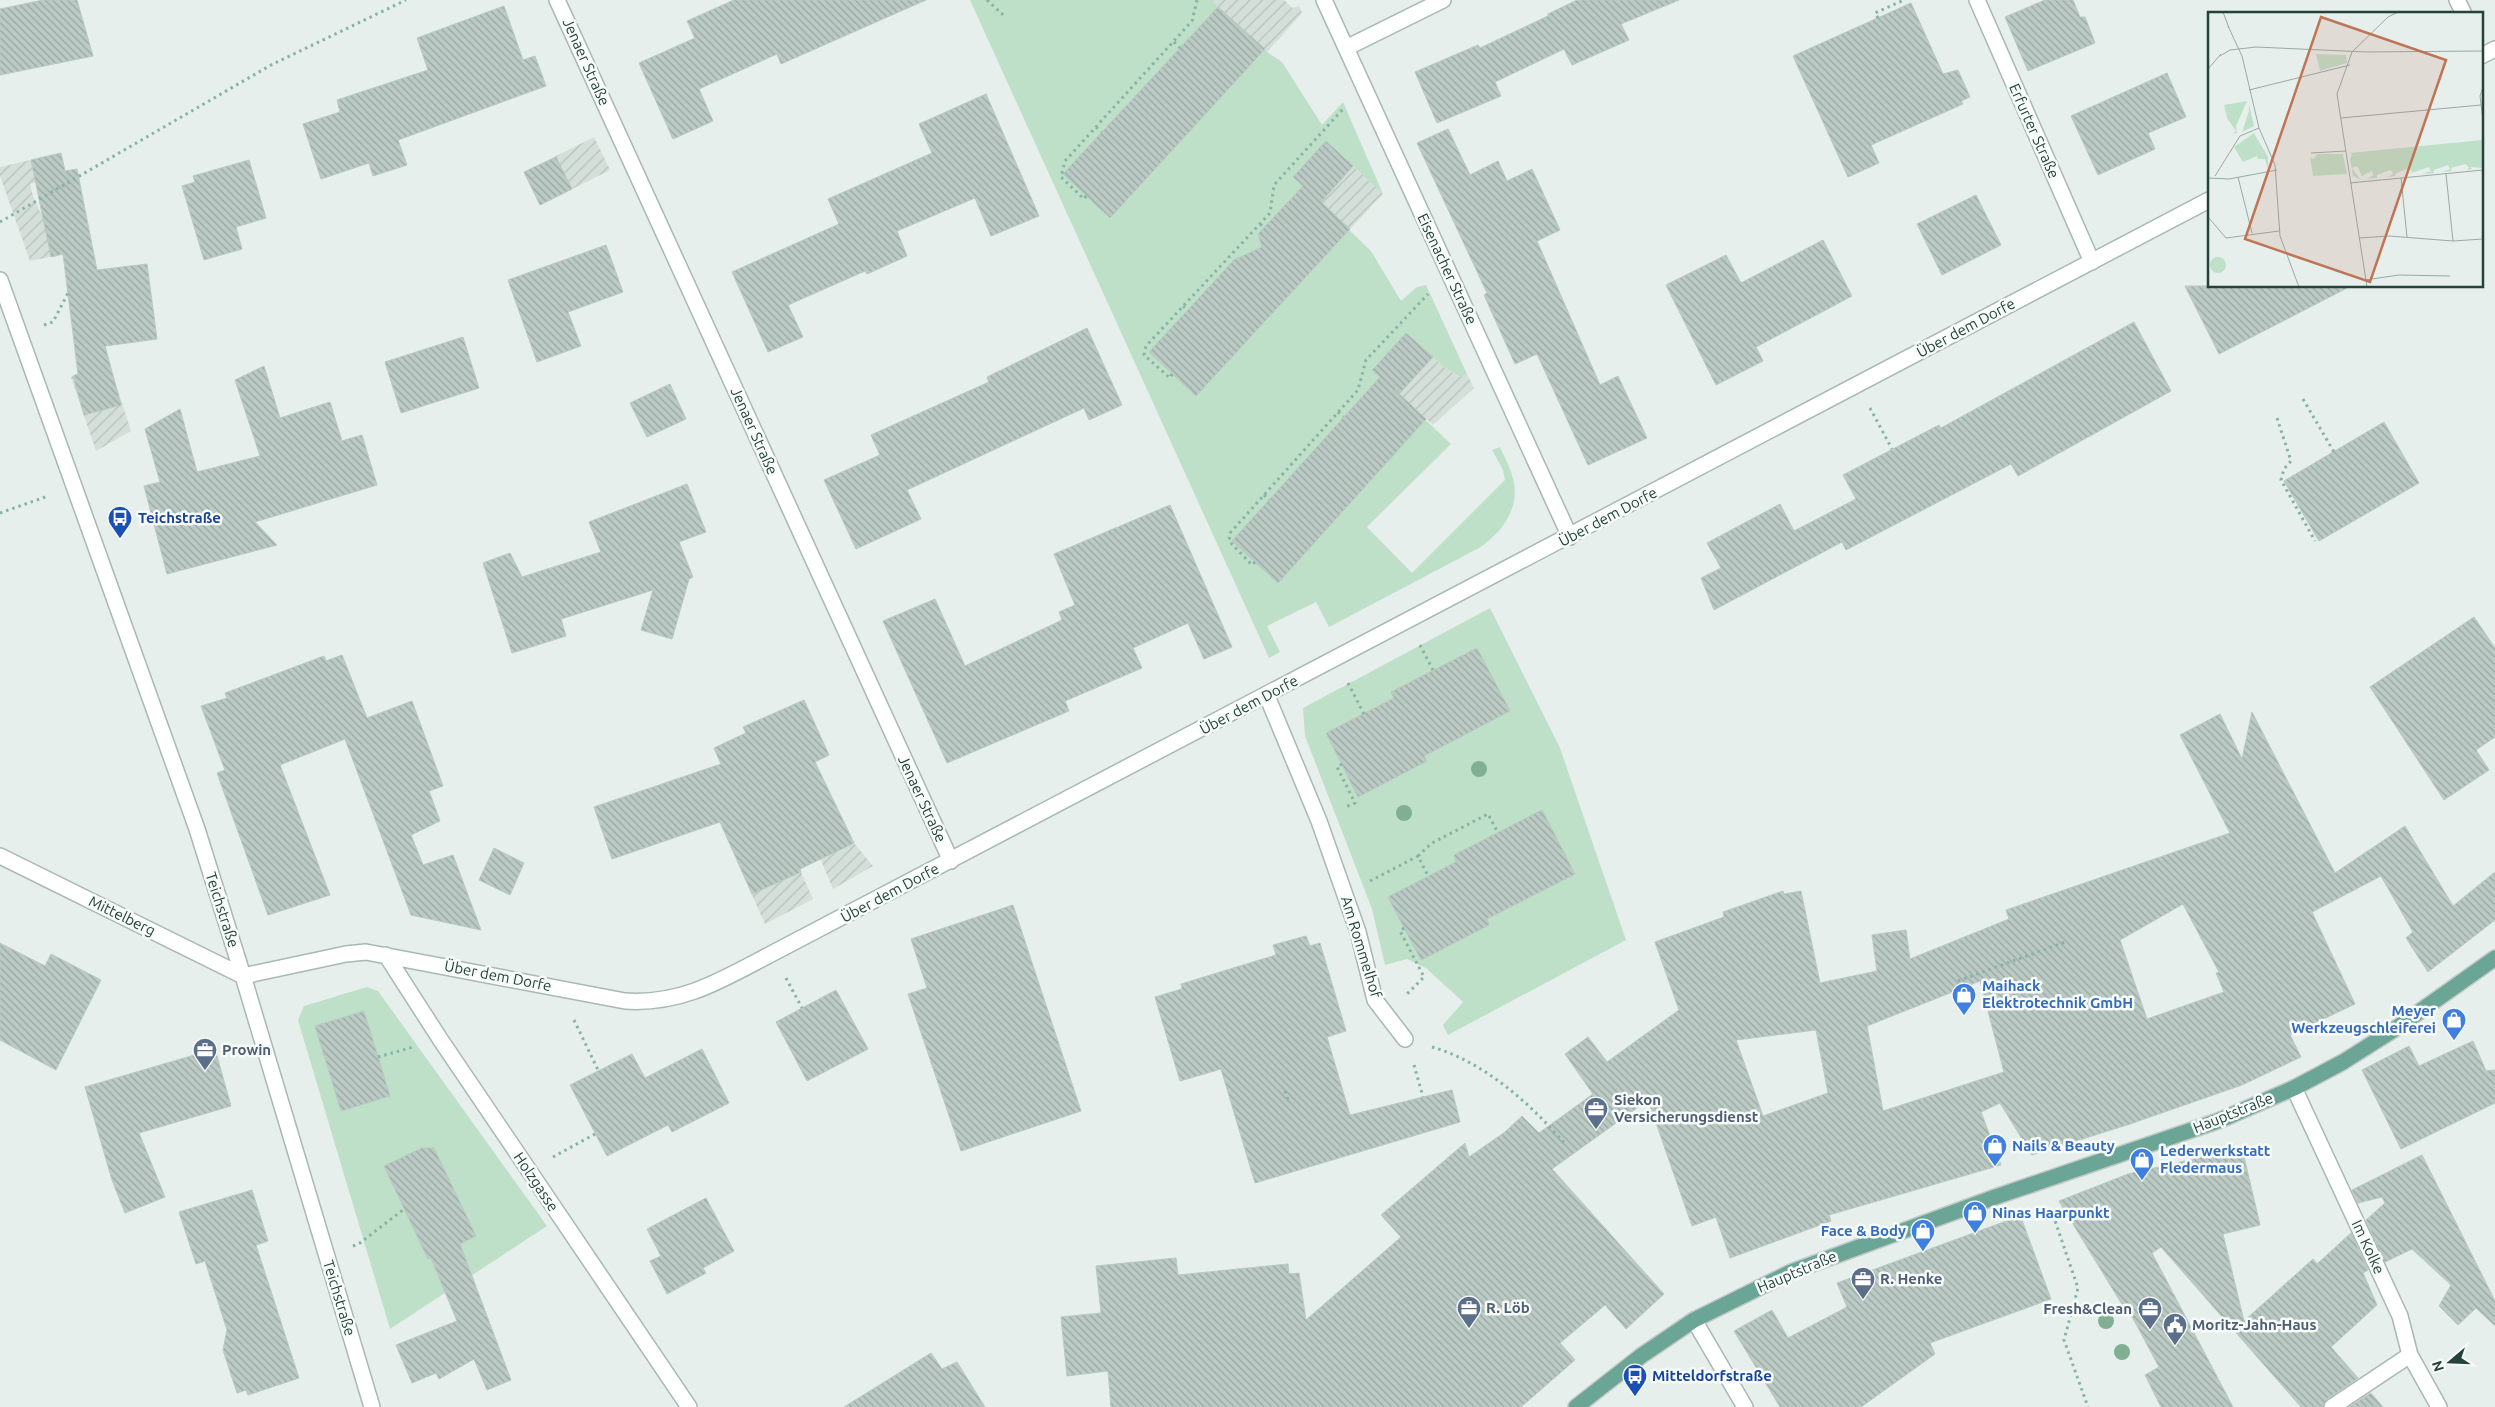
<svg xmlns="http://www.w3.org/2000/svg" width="2495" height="1407" font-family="Ubuntu,sans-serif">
  <defs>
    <pattern id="industrial-furrows" width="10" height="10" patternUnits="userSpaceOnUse" patternTransform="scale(1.25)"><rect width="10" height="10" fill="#d4dfda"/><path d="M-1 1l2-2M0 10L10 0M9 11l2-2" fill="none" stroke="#b6c1bc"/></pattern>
    <pattern id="building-back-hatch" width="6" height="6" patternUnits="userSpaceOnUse" patternTransform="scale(1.25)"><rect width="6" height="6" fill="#bbcac4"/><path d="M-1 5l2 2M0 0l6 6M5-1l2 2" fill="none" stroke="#98a6a0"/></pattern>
  </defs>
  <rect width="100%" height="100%" fill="#e6efeb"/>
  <path fill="url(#industrial-furrows)" d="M1211 0H1284L1292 8 1299 6 1302 13 1267 52Z
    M594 137 610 170 540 205 524 172Z
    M1326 141 1383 194 1350 229 1293 177Z
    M61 153 66 175 30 184 33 196 40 212 74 192 92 248 30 261 0 176V167Z
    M1406 333 1445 368 1459 377 1467 374 1474 388 1433 425 1372 370Z
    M110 366 131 431 96 451 71 377Z
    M839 812 854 843 873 866 833 889 807 827Z
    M786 839 813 899 765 924 737 861Z"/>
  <path fill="#bfe0c8" d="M970 0H1211L1267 52 1282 62 1322 125 1343 102 1383 194 1326 141 1294 177 1371 251 1401 301 1417 287 1426 285 1467 374 1460 377 1445 368 1406 333 1372 369 1451 444 1367 527 1412 573 1505 480 1503 470 1492 450 1500 447C1505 458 1512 471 1514 483 1519 511 1500 534 1479 548L1329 627 1316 602 1267 626 1280 652 1269 658Z
    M1490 608 1560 748 1626 940 1448 1035 1443 1025 1463 1002 1426 968 1407 959 1385 965 1372 909 1305 736 1303 708Z
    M367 987 378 991 547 1226 390 1329 298 1020 304 1006Z"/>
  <path fill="url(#building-back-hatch)" stroke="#b8c9c2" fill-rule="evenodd" d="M43 0H77L93 56 0 75V9Z
    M734 0H926L781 64 777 54 699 89 713 121 673 139 639 63 695 38 687 21Z
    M1577 0H1679L1621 24 1629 40 1572 65 1564 49 1495 82 1501 96 1437 123 1415 72 1478 45 1480 48 1548 16V14Z
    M2045 0H2073L2080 17H2085L2095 43 2028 71 2005 17Z
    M1911 3 1943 74 1958 70 1970 97 1961 101 1963 104 1871 145 1879 163 1848 177 1793 56Z
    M504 6 523 60 535 56 546 86 398 140 407 165 373 176 369 163 321 179 303 124 340 112 337 100 428 70 417 38Z
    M1218 7 1265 49 1110 218 1063 174Z
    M2167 73 2186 117 2148 133 2155 149 2098 175 2071 116Z
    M986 94 1039 216 991 236 975 198 897 231 907 256 867 274 865 271 788 305 803 337 768 352 732 272 839 224 828 199 932 153 919 124Z
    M1448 129 1470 175 1498 161 1507 181 1532 169 1560 230 1537 241 1600 385 1618 376 1647 438 1588 465 1537 354 1515 364 1484 295 1487 293 1417 143Z
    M1326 141 1353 166 1321 202 1350 229 1196 396 1149 352 1234 260 1262 247 1258 234 1303 186 1293 177Z
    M61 153 65 171 77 169 97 270 147 264 157 339 105 346 121 405 84 415 73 376 78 374 63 254 51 257 31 160Z
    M556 157 572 189 540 205 524 172Z
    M249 160 266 218 236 227 242 249 204 260 182 186 195 182 193 176Z
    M1976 195 2001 245 1942 275 1917 224Z
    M1823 240 1852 296 1756 347 1763 361 1716 385 1666 285 1726 255 1741 283Z
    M606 245 623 292 568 312 581 346 537 362 508 280Z
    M2185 286H2351L2219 354Z
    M2134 322 2171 391 2018 476 2011 464 1846 550 1842 542 1714 610 1701 578 1721 568 1707 543 1780 504 1794 531 1856 499 1843 475 1939 425 1941 428Z
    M1087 328 1122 405 1089 420 1084 408 907 490 921 519 856 549 824 480 880 455 871 435 989 382 987 377Z
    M1406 333 1433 357 1399 394 1395 390 1426 419 1278 583 1232 541 1380 377 1372 370Z
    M463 337 479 388 401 413 385 362Z
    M264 366 280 418 330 402 342 441 362 435 377 485 255 522 277 545 167 574 144 486 160 482 145 429 180 409 197 472 260 456 235 380Z
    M670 384 686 419 647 437 630 403Z
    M2384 422 2419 483 2319 541 2284 481Z
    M687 484 706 532 679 542 693 577 689 579 672 639 641 630 653 590 561 619 566 636 512 653 483 563 510 553 522 577 601 552 589 522Z
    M1170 505 1232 647 1204 659 1188 623 1133 648 1142 668 1065 701 1069 711 947 763 883 621 935 599 965 666 1062 620 1059 612 1075 605 1054 554Z
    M2474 617 2495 648V737L2476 750 2489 770 2444 800 2370 687Z
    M1477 648 1510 711 1424 756 1427 761 1358 797 1326 733 1394 698 1391 692Z
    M342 655 367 718 412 701 443 786 429 791 440 821 411 835 423 865 453 855 481 930 411 915 345 739 280 765 330 895 268 915 217 773 225 770 201 706 227 698 225 693 324 656 326 661Z
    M804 700 829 755 815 762 854 843 800 869 801 872 752 894 720 822 612 859 594 807 721 764 714 748 746 733 743 727Z
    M2252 712 2335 873 2405 826 2453 906 2495 872V920L2428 972 2406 938 2413 932 2381 876 2312 912 2355 1004 2290 1035 2301 1057 2242 1085 2130 1124 2032 1155 2000 1103 1981 1112 2001 1165 1829 1215 1831 1221 1730 1258 1716 1217 1692 1226 1648 1100 1552 1169 1664 1294 1626 1329 1605 1305 1560 1343 1575 1360 1521 1407H1111L1108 1371 1067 1376 1061 1317 1101 1313 1096 1266 1176 1258 1178 1275 1288 1264 1289 1274 1299 1273 1306 1320 1401 1237 1381 1215 1465 1143 1469 1157 1505 1132 1522 1116 1539 1133 1593 1094 1565 1054 1588 1037 1607 1062 1679 1010 1655 942 1724 917 1723 912 1783 891 1784 894 1801 891 1820 983 1877 971 1872 935 1906 930 1910 959 2009 919 2006 910 2230 833 2180 735 2220 714 2242 759ZM2183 904 2219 972 2216 973 2224 992 2147 1019 2120 940ZM1980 981 2004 1072 1883 1111 1867 1026ZM1816 1030 1828 1093 1763 1116 1736 1040Z
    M1542 810 1575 874 1487 919 1489 925 1421 960 1388 897 1456 862 1454 855Z
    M494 848 524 863 510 895 479 880Z
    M1013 905 1081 1111 961 1151 908 994 927 988 911 939Z
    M1306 936 1310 946 1320 943 1346 1031 1327 1037 1350 1115 1452 1090 1460 1122 1255 1183 1221 1069 1180 1081 1155 997 1182 989 1181 984 1276 955 1273 945Z
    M0 943 45 966 51 954 101 980 56 1070 0 1040Z
    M836 990 868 1049 807 1081 776 1022Z
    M364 1011 390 1096 341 1111 315 1026Z
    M2473 1041 2486 1071 2495 1070V1103L2401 1149 2362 1070 2409 1046 2419 1066Z
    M215 1049 231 1106 139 1133 165 1197 125 1213 112 1180 85 1087Z
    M702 1049 729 1103 672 1132 668 1125 607 1156 570 1085 632 1054 645 1078Z
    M422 1148H434L476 1236 460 1244 511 1380 487 1390 474 1359 439 1379 436 1373 412 1383 396 1345 457 1321 431 1258 428 1259 384 1166Z
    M2242 1148 2260 1225 2223 1234 2244 1321 2313 1259 2317 1264 2351 1233 2368 1270 2363 1273 2377 1305 2331 1347 2358 1378 2327 1399 2323 1407H2301L2161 1247 2152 1253 2233 1407H2161L2145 1375 2159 1367 2128 1309 2126 1311 2059 1201 2128 1174Z
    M2422 1155 2495 1301V1326L2476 1308 2458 1325 2439 1306 2451 1285 2412 1249 2385 1262 2366 1220 2385 1203 2382 1197 2358 1203 2352 1190Z
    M252 1190 268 1241 256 1245 299 1378 248 1395 246 1390 237 1393 223 1350 227 1330 205 1261 196 1264 179 1212Z
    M706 1198 734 1251 703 1268 706 1273 667 1294 650 1261 661 1256 647 1229Z
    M2009 1220H2022L2051 1299 1930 1343 1935 1354 1861 1407H1780L1734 1331 1772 1310 1788 1338 1847 1307 1837 1283Z
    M931 1353 942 1369 957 1362 985 1407H844Z
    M2371 1393 2383 1407H2349Z"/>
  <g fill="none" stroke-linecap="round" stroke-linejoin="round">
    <defs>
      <path id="minor" d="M557 0 951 861
        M1324 0 1570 537
        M1977 0 2092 262
        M2457 0 2464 14
        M1346 48 1443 0
        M2481 56 2495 49
        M0 280 197 829 243 976 372 1407
        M1267 696 1319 821 1358 932 1375 1000 1405 1039
        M0 856 243 976
        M386 955 440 1039 689 1407
        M243 976 346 954 366 952 625 1001C683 1005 723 979 773 953L2209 200
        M2294 1088 2400 1316 2410 1355 2439 1407
        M1694 1320 1745 1407
        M2332 1407 2410 1355"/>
      <path id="major" d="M1576 1407 1641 1356 1694 1320 1791 1272 1998 1196 2218 1121 2294 1088 2343 1062 2395 1029 2495 958"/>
    </defs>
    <use href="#minor" stroke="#a8b8b2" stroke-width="18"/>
    <use href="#major" stroke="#c2cac8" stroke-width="18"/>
    <path stroke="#86b3a5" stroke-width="3" stroke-dasharray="2.5 4" stroke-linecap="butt" d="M987 0 1002 14 1004 12
      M1878 18 1875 13 1904 0
      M1174 42 1180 48
      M1096 127 1101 132
      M1086 196 1084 199 1061 177 1065 161 1192 21 1197 0
      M0 222 271 65 406 0
      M1260 224 1264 227
      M1183 306 1188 310
      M44 325 53 322 68 293
      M1172 374 1170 378 1144 355 1146 346 1270 213 1274 185 1343 109
      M2303 399 2334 452
      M1870 408 1892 449
      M1338 412 1343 417
      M2277 418 2291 461 2284 469 2281 480 2315 541
      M1264 495 1269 500
      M0 513 48 496
      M1255 562 1252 565 1229 541 1230 533 1358 390 1366 360 1428 294
      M1420 645 1433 670
      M1348 683 1364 714
      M1342 764 1337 767 1355 803 1344 808
      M1418 856 1432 843 1488 814 1498 833
      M1370 881 1418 856 1428 876
      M1404 928 1400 931 1424 977 1406 995
      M786 978 802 1008
      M1958 981 2068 941
      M574 1020 598 1070
      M1432 1047C1484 1062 1530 1103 1565 1144
      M378 1057 413 1047
      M1414 1065 1423 1097
      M1285 1091 1288 1100
      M553 1157 595 1134
      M2051 1209 2078 1288 2064 1340 2088 1407
      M353 1246 360 1243 404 1209"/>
    <use href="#minor" stroke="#fff" stroke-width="15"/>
    <use href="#major" stroke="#6aa596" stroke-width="15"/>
  </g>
  <g fill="#80af93">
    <circle cx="1479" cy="769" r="8"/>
    <circle cx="1404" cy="813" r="8"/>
    <circle cx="2106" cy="1321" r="8"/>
    <circle cx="2122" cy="1352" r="8"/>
  </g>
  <defs>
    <symbol id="bus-pin" viewBox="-11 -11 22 30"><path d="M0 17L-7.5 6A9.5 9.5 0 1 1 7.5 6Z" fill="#1a4fb4" stroke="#f7fbf9"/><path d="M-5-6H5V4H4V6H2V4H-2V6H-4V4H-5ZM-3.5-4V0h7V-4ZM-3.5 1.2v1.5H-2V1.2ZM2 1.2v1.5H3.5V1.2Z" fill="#fff"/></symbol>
    <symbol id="shop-pin" viewBox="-11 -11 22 30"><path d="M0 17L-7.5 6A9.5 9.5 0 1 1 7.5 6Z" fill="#3f7fe0" stroke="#f7fbf9"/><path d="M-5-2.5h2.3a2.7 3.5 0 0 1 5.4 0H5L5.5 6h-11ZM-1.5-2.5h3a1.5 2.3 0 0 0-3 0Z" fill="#fff"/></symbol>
    <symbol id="office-pin" viewBox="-11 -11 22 30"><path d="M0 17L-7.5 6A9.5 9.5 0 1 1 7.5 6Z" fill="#5c6f8a" stroke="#f7fbf9"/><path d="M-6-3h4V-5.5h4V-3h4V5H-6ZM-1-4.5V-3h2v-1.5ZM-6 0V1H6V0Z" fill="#fff"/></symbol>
    <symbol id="civic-pin" viewBox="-11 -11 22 30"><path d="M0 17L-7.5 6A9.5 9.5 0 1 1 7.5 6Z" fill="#5c6f8a" stroke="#f7fbf9"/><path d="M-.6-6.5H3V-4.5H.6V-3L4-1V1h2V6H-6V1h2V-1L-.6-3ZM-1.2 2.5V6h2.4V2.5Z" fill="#fff"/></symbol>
  </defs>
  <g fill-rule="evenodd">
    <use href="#bus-pin" x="106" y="504" width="28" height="38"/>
    <use href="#shop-pin" x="1950" y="981" width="28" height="38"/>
    <use href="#shop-pin" x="2440" y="1006" width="28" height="38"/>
    <use href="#office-pin" x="191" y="1036" width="28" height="38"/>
    <use href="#office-pin" x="1582" y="1095" width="28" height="38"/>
    <use href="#shop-pin" x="1981" y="1132" width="28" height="38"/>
    <use href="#shop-pin" x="2128" y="1146" width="28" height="38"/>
    <use href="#shop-pin" x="1961" y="1199" width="28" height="38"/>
    <use href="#shop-pin" x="1909" y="1217" width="28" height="38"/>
    <use href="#office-pin" x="1849" y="1265" width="28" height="38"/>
    <use href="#office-pin" x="1455" y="1294" width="28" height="38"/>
    <use href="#office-pin" x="2136" y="1295" width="28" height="38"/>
    <use href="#civic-pin" x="2161" y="1311" width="28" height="38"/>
    <use href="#bus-pin" x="1621" y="1362" width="28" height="38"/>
  </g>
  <g text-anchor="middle" stroke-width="5" stroke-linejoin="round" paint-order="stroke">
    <g font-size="15" fill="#24423a" stroke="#f7fbf9">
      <text transform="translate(586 62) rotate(66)" y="5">Jenaer Straße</text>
      <text transform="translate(2034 131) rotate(66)" y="5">Erfurter Straße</text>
      <text transform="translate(1447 269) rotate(65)" y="5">Eisenacher Straße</text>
      <text transform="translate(1966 328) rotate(-28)" y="5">Über dem Dorfe</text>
      <text transform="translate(754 431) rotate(66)" y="5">Jenaer Straße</text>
      <text transform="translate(1608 517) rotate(-28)" y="5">Über dem Dorfe</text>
      <text transform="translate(1249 705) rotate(-28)" y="5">Über dem Dorfe</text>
      <text transform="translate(922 799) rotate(65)" y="5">Jenaer Straße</text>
      <text transform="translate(890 893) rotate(-28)" y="5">Über dem Dorfe</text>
      <text transform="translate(222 910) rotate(72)" y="5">Teichstraße</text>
      <text transform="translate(122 916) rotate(26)" y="5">Mittelberg</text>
      <text transform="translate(1361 947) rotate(73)" y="5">Am Rommelhof</text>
      <text transform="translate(498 976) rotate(11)" y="5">Über dem Dorfe</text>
      <text transform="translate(2233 1113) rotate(-22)" y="5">Hauptstraße</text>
      <text transform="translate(536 1182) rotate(56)" y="5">Holzgasse</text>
      <text transform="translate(2368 1247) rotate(65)" y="5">Im Kolke</text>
      <text transform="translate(1797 1272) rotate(-23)" y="5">Hauptstraße</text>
      <text transform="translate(339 1298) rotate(73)" y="5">Teichstraße</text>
    </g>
    <g font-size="15" font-weight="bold" fill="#164399" stroke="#f7fbf9" text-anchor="start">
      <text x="138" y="523">Teichstraße</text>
      <text x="1652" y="1381">Mitteldorfstraße</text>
    </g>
    <g font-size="15" font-weight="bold" fill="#366cbe" stroke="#f7fbf9" text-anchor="start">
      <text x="1982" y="991">Maihack<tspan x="1982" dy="17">Elektrotechnik GmbH</tspan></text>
      <text x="2436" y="1016" text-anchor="end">Meyer<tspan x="2436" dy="17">Werkzeugschleiferei</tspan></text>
      <text x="2012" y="1151">Nails &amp; Beauty</text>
      <text x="2160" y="1156">Lederwerkstatt<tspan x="2160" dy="17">Fledermaus</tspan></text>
      <text x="1992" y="1218">Ninas Haarpunkt</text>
      <text x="1906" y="1236" text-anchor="end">Face &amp; Body</text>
    </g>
    <g font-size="15" font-weight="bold" fill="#4e5e75" stroke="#f7fbf9" text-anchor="start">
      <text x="222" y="1055">Prowin</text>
      <text x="1614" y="1105">Siekon<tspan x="1614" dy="17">Versicherungsdienst</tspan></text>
      <text x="1880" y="1284">R. Henke</text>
      <text x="1486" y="1313">R. Löb</text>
      <text x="2132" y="1314" text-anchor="end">Fresh&amp;Clean</text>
      <text x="2192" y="1330">Moritz-Jahn-Haus</text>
    </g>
  </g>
  <g transform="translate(2208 12)">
    <rect width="275" height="275" fill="#e6efeb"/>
    <path d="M108 42 138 43 139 51 112 59ZM39 89 28 114 29 121 25 122 28 119 19 106 16 93ZM41 92 46 114 34 120 41 99ZM46 121 60 145V157L57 147H50L49 144 35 150 26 135ZM275 128V156L262 155 264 157 258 158 261 156 258 152 243 156 244 159 234 160 242 157 240 153 226 158V161L214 162 223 159 221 155 198 163 204 160 201 156 187 162 188 164 179 165 185 162 183 158 169 163V166L160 167 165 163 164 159 154 164 149 154 144 156 153 168 145 164 142 147 144 142 141 141ZM110 142H135L139 162 105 164 102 145 105 147Z" fill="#bfe0c8"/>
    <path d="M2 253a8 8 0 1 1 16 0a8 8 0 1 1-16 0Z" fill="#bfe0c8"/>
    <path fill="none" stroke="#98aaa4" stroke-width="1" d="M15 0 21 16M20 14 34 44 51 116 67 153 72 224 91 275M144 40 129 82 159 275M144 40 180 5 190 0M12 44 22 38 48 35 158 40 275 39M0 57 13 42M275 75 272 84 275 108M41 78 142 53M133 106 273 93M103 141 138 139M238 162 245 229M7 164 32 124 51 116M30 165 44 221M0 166 21 167 69 158M193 166 199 225M142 171 275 158M0 205 18 226 71 219M151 226 181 224 245 229 275 227M157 268 191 263 242 264"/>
    <path fill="#c07456" fill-opacity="0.15" stroke="#c07456" stroke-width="2.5" d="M113 5 238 48 162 270 37 227Z"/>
    <rect width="275" height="275" fill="none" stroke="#24423a" stroke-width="2.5"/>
  </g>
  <g transform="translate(2450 1362) rotate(251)" stroke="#f7fbf9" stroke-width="4" paint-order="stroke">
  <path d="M0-4L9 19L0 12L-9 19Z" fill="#24423a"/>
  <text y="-8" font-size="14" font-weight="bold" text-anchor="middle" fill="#24423a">N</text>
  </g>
</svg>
